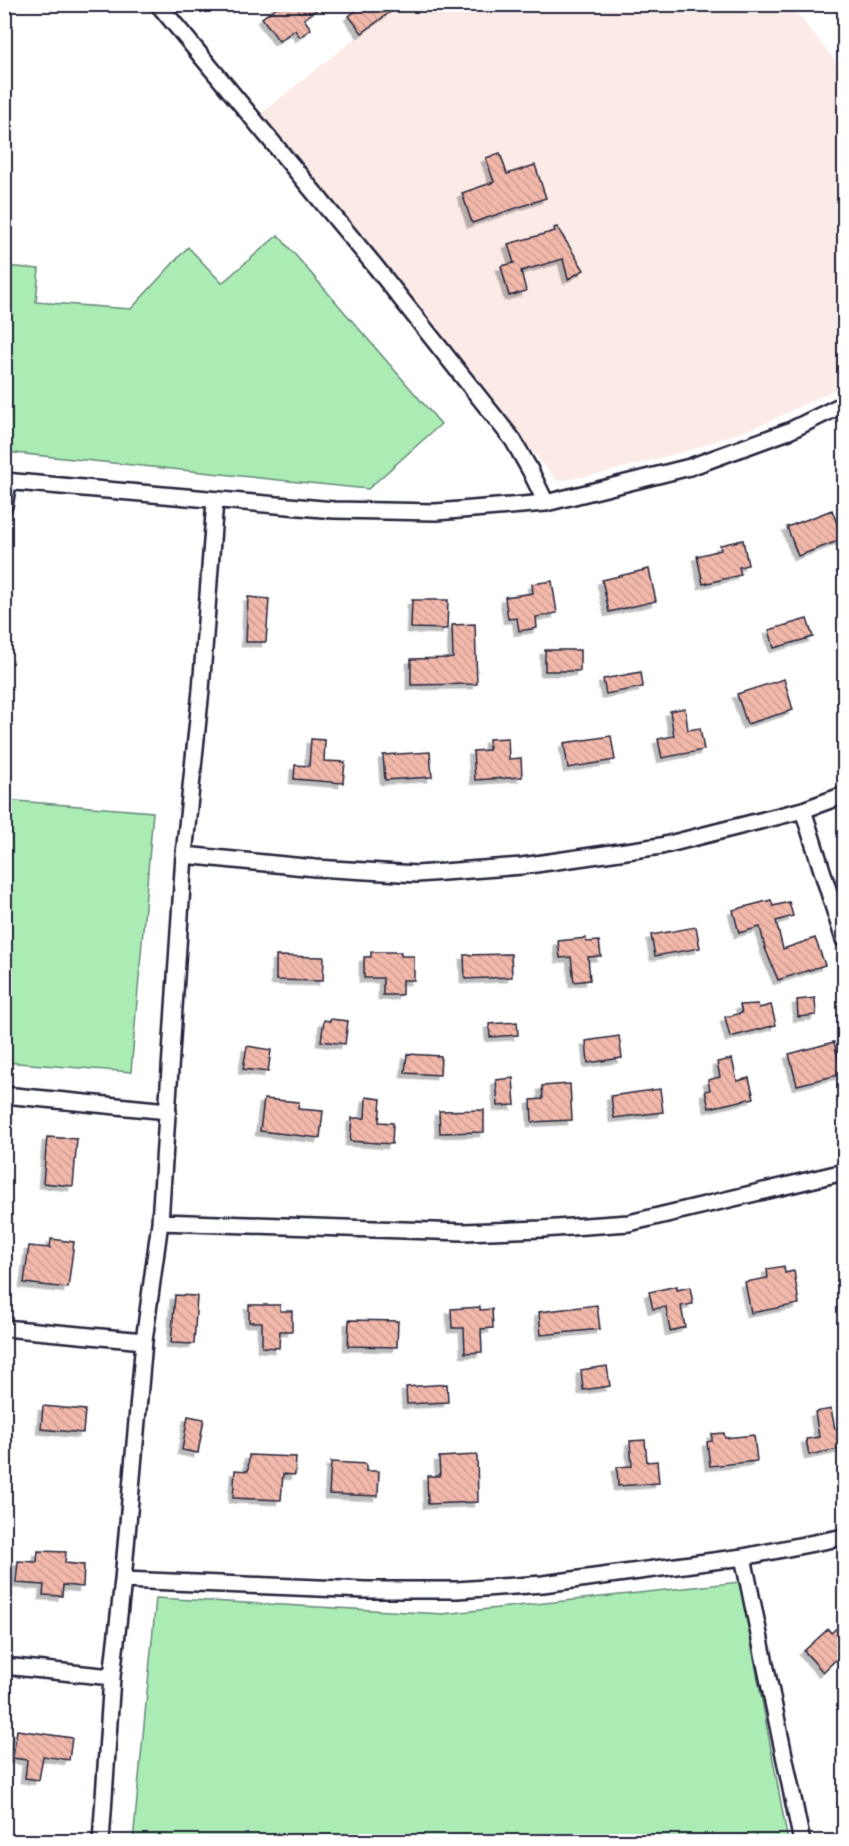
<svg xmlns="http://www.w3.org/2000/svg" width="849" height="1846" font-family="'Gochi Hand',sans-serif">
  <defs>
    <pattern id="building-back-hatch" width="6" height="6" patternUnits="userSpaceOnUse" patternTransform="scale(1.5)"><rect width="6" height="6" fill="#f2b8aa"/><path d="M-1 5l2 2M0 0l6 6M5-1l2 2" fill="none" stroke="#cf9e93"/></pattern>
    <filter id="shadow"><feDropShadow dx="-4.5" dy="4.5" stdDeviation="0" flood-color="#0004"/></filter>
  </defs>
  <rect width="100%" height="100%" fill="#fff"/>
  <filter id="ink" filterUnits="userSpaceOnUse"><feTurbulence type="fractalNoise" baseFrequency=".0167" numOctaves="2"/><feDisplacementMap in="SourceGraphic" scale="12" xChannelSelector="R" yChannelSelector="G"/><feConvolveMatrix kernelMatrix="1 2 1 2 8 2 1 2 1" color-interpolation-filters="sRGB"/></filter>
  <g filter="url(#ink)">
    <path fill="#fbeae6" d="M397 5H790L844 72V385L763 424 690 450 600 474 557 481 254 119Z"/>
    <path fill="#abecb5" stroke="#668778" stroke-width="1.5" d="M278 235 441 424 368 489 5 452V266L39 269 36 302 131 309 188 247 222 283Z
      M4 800 153 812 131 1072 5 1062Z
      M740 1582 788 1841H133L156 1598 443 1614Z"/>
    <path fill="url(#building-back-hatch)" stroke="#22223b" stroke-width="1.5" filter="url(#shadow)" d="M281 4H324L304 19 311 29 300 37 295 30 279 41 262 18Z
      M365 4H384L390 12 362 33 349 16Z
      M500 153 507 174 535 165 546 198 472 223 462 193 494 182 486 158Z
      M557 227 584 270 568 279 563 259 521 271 526 291 509 296 501 266 514 263 508 244 555 231 554 228Z
      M832 510 843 539 798 556 787 527Z
      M743 540 748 565 739 567 741 575 703 584 697 556 721 550 720 545Z
      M649 569 656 601 609 612 602 580Z
      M552 581 557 613 536 617 537 628 519 631 517 618 508 619 505 597 533 593 532 584Z
      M248 597 269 599 266 642H246Z
      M412 600H448L447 629 411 628Z
      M807 619 813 637 774 648 769 630Z
      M475 624 477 684 411 685V659L453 658 452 625Z
      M545 650H580V671H545Z
      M641 672 643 687 606 694 603 679Z
      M784 679 793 710 747 724 737 694Z
      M685 708 688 730 700 728 704 750 662 758 658 739 674 736 670 711Z
      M611 736 615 760 568 768 564 743Z
      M508 738 509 759 521 758 522 777 475 780 473 751 489 750V739Z
      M311 739 325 740 324 761 345 762 343 783 294 779 295 765 309 766Z
      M430 752 432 777 385 780 383 755Z
      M771 900 773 906 789 902 793 916 776 921 783 949 815 938 825 965 778 980 765 948 760 927 739 933 733 910Z
      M696 927 700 948 655 956 651 935Z
      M586 938V942L599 941 601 956 588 957 590 980 574 982 571 957 560 958 558 941Z
      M371 952H401V956H414V980H402V995H383V978H364V957H371Z
      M511 954 512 977 465 979 464 955Z
      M276 956 324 957 323 981 276 980Z
      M815 998 816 1015 798 1017 797 1000Z
      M758 1004 759 1008 771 1005 776 1025 730 1037 725 1017 742 1013 740 1005Z
      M330 1019 348 1021 345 1044 321 1041 324 1020 330 1021Z
      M517 1022 518 1035 490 1037 489 1024Z
      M619 1036 622 1058 588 1063 586 1041Z
      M834 1042 842 1074 797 1085 789 1054Z
      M247 1046 271 1050 268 1072 243 1069Z
      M407 1054 441 1056 440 1075 405 1073Z
      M732 1059 737 1081 749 1078 754 1098 709 1108 705 1091 710 1090 708 1080 720 1077 717 1062Z
      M513 1078 515 1105 498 1106 496 1080Z
      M570 1084 572 1120 532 1122 531 1100 543 1099 542 1086Z
      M660 1089 663 1112 614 1118 611 1096Z
      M366 1097 381 1099 379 1122 393 1123 392 1144 350 1141 352 1118H365Z
      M264 1099 299 1102 298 1109 323 1111 320 1138 260 1131Z
      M484 1110V1132L440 1133 439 1111Z
      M47 1137 77 1139 73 1186 43 1183Z
      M51 1239 74 1242 68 1288 24 1283 29 1246 50 1248Z
      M784 1266 785 1273 794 1271 799 1304 751 1313 745 1282 768 1278 767 1269Z
      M677 1286V1290L690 1287 693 1304 681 1306 685 1327 670 1331 666 1307 653 1309 649 1292Z
      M175 1295 197 1296 194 1344 171 1343Z
      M249 1305H280V1311H292V1331H280L279 1348 262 1347V1322H249Z
      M597 1305 600 1329 541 1335 539 1312Z
      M480 1307V1310L492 1309 493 1328 481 1329 482 1352 465 1353 464 1328H452L451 1309Z
      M349 1320 398 1321 397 1347 348 1346Z
      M607 1366 610 1386 583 1390 581 1370Z
      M447 1384 448 1402 407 1404 406 1387Z
      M43 1406 85 1410 83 1433 41 1429Z
      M831 1409 835 1429 844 1428V1448L809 1455 806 1439 819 1437 815 1412Z
      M188 1416 204 1419 198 1453 182 1450Z
      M724 1433 725 1438 754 1435 757 1461 710 1466 707 1442 712 1441V1434Z
      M645 1440 647 1462 657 1461 659 1483 618 1486 617 1467 632 1466 630 1441Z
      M249 1455 296 1457 295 1475 283 1474 281 1500 233 1498 235 1470 248 1471Z
      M477 1455 478 1502 428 1504 427 1476H440L439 1457Z
      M331 1462 366 1464V1471H379L378 1496 329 1494Z
      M38 1551 66 1552 65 1563 84 1565 83 1587 63 1585 62 1596 43 1595 44 1585 16 1583 18 1561 37 1562Z
      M839 1626 844 1631V1652L823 1672 804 1651 828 1629 831 1633Z
      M17 1730 72 1738 69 1760 43 1756 39 1780 25 1778 27 1760 13 1758Z"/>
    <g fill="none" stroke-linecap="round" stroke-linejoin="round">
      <defs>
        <path id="minor" d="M158 4 375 266 513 440 530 470 546 503
          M4 481 334 510 436 512 546 503 690 467 789 431 844 404
          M4 506 8 482
          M803 810 844 940
          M184 855 315 868 417 874 522 866 661 846 803 810 844 795
          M4 1095 168 1111
          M160 1222 464 1232 542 1229 629 1223 844 1172
          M4 1328 144 1341
          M743 1557 802 1842
          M123 1580 366 1590H457L543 1584 743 1557 844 1537
          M4 1666 112 1677
          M101 1842 112 1677 123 1580 144 1341 160 1222 184 855 201 690 215 500"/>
      </defs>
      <use href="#minor" stroke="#22223b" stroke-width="20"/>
      <use href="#minor" stroke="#fff" stroke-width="15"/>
    </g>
  </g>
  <rect width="849" height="1846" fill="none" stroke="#fff" stroke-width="24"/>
  <rect x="12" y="12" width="825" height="1822" fill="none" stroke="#22223b" stroke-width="2" filter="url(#ink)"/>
</svg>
